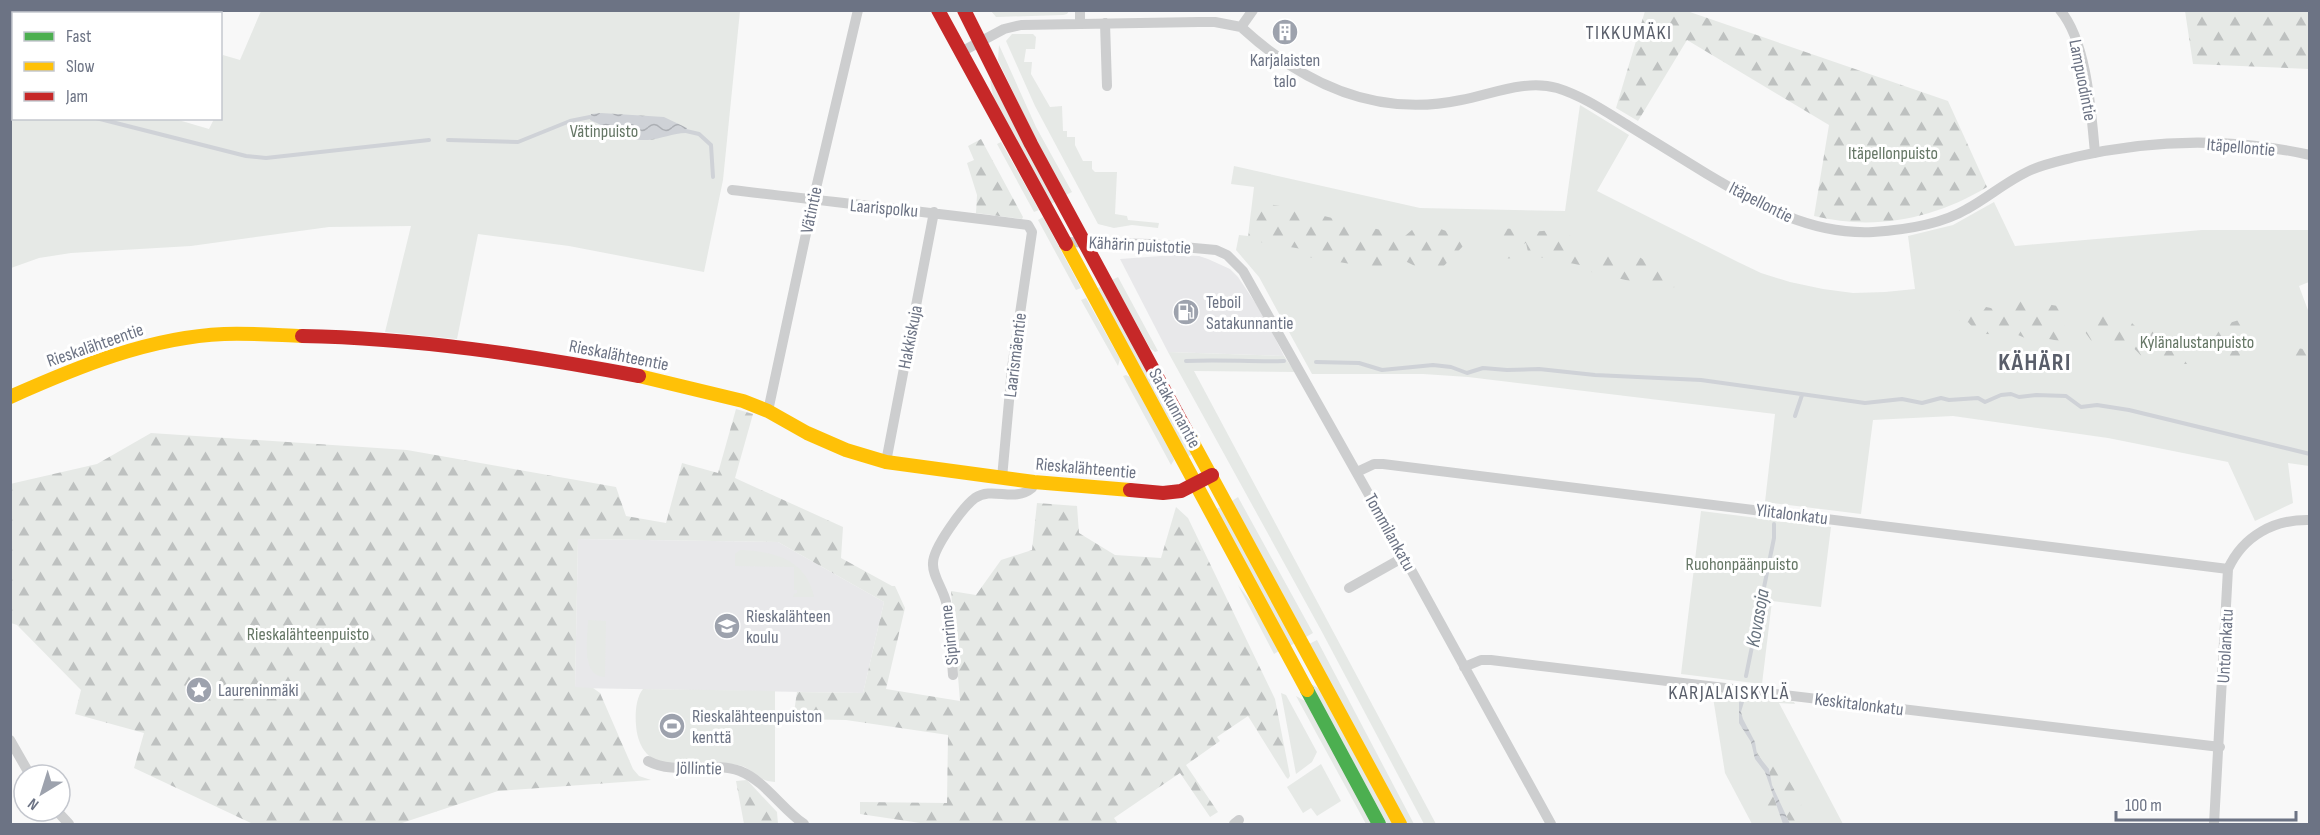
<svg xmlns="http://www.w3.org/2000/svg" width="2320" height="835" font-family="'Sofia Sans Condensed',sans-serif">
  <defs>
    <pattern id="forest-firs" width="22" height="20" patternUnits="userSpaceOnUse" patternTransform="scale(1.5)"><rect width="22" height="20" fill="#e6e9e6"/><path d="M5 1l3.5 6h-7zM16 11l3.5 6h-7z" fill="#bec1c0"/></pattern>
    <pattern id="water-waves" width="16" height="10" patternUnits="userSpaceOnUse" patternTransform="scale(1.5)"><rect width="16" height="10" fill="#cfd2d7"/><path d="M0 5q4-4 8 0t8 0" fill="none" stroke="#acafb4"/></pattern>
  </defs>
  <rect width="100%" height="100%" fill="#f8f8f8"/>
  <path fill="#e8e8ea" d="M1175 255 1199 256 1208 259 1230 269 1238 277 1264 316 1284 356 1168 352 1120 259Z
    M578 539 778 542 884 602 863 693 575 688Z"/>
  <path fill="#e6e9e6" d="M261 11H740L723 180 704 272 569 246 478 234 457 339 385 332 411 226 329 227 191 246 71 253 39 258 11 268V70L13 71 14 118 175 119 209 129 214 119 220 118V62L223 55 240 60Z
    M991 11H1069L1067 14 1063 15 996 17Z
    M1012 34H1033L1036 37 1035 49H1026L1024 62H1032L1031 74 1050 107 1062 106 1063 131H1067V137H1075V145L1083 161H1092V169L1095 172H1117L1115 214 1127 216 1128 220 1159 223 1158 228 1132 225 1114 228 1098 224 1035 106 1006 41Z
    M999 45 1036 127 1072 192 1066 195 1031 130 998 60Z
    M992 80 1055 202 1050 204 994 100 990 81Z
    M1580 105 1629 135 1597 191 1738 262 1761 273 1790 282 1823 289 1853 293 1885 292 1915 289 1908 236 1953 225 1994 202 2015 246 2202 230H2309V282L2299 286 2309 313V466L2288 463 2293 503 2255 521 2228 462 2108 438 1953 416 1873 420 1861 514 1765 502 1775 414 1468 377 1423 374H1312L1259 277 1236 250 1239 235 1248 236 1254 187 1231 184 1234 166 1420 208 1565 211Z
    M1001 142 1039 210 1034 212 997 144Z
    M1043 217 1081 288 1076 290 1038 220Z
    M1118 277 1158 351 1155 352 1150 348 1112 280Z
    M1101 286 1193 454 1187 457 1097 289Z
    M1086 298 1120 359 1118 366 1081 300Z
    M1168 352 1284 356 1295 372 1194 371 1436 824H1424L1322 632Z
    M1126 375 1130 377 1173 457 1174 460 1171 465 1123 376Z
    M1238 497 1313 633 1306 637 1232 501Z
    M1221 507 1295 643 1290 646 1216 509Z
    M1701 511 1831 527 1821 607 1772 601 1762 684 1681 674Z
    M740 550C773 551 807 560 814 597H793L794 594 797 593V590H794V567L735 566V554Z
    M1238 585 1251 602 1279 651 1274 654Z
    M588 620 606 621 605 677C580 676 588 637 588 620Z
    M1317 640 1414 824H1407L1309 644Z
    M1311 684 1318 688 1393 824H1387Z
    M643 689 775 691V782C757 781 754 770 742 766 723 761 701 763 682 763 676 763 668 765 663 763 645 759 637 742 636 725 635 714 636 697 643 689Z
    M1712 691 1722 693 1723 696H1727L1728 694 1794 702 1795 704 1779 703 1843 824H1752L1725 773Z
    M1281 693 1286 695 1317 752 1312 762 1296 774Z
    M1296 696 1305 701 1373 824H1366Z
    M1321 764 1341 801 1317 816 1311 808 1303 813 1287 787Z"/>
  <path fill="url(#forest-firs)" d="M1645 11H1687L1948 101 1987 187C1934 219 1875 231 1814 216L1829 125 1687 40 1638 121 1616 108Z
    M2185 11H2309V69L2193 64Z
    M981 139 1023 217 1022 219 976 213 977 195 967 163 974 160 968 146Z
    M1256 199C1268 206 1280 205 1293 209 1304 212 1308 217 1320 215L1405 236 1421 222 1449 232 1467 242 1437 273 1423 270 1405 261 1395 268 1351 264 1308 257 1302 249 1260 242 1248 237Z
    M1498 228 1514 229 1522 233 1563 229C1576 239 1579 250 1580 265L1539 257 1528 252 1526 243 1518 246 1519 253 1515 258 1499 259 1498 241 1491 235Z
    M1620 253C1640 255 1635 255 1651 264 1665 272 1674 267 1677 287L1660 288 1587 271 1585 264 1590 256Z
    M2022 300 2058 306 2070 343 2049 339 2032 341 2018 335 1986 334 1976 331 1968 322 1963 324 1955 317 1960 310 1967 311 1977 320 1986 307 2005 311Z
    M2096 313 2130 321 2137 328C2154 328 2173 330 2179 348L2189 347 2193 350 2192 357 2198 364C2180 365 2164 361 2145 360 2126 338 2122 340 2093 343L2082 328 2086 318Z
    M2239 320 2251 325 2247 346 2238 358 2219 359 2211 350 2216 327Z
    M2297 348 2309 350V379L2296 372 2289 357Z
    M736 409 753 414 735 478 843 527 841 558 892 586H895L905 608 886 689 960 701 951 591 976 595 1001 560 1032 550 1037 503 1077 506 1079 533 1115 555 1161 558 1176 507 1188 518 1275 699 1290 776 1288 779 1286 777 1248 716 1217 737 1220 741 1186 765 1218 812 1210 817 1180 773 1114 818 1118 824H927L860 814V802L947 803 948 735 846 720 793 719 797 692 863 693 884 602 778 542 578 539 575 687 593 688 600 693 633 769 639 776 651 780 498 791 399 824H253L134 768 144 733 75 714 81 690 17 625 11 623 10 484 97 464 151 433 407 450 616 487 626 516 666 523 682 463 718 473Z
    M1757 735 1772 752 1794 788 1801 803 1802 824H1790L1762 761 1757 754 1753 739Z
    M747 780 777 812 778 824H744L736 781Z
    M1765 786 1771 789 1783 824H1771L1761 793Z"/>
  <path fill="url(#water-waves)" d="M601 113 664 117 687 128 686 133C673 133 661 139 648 140 622 141 612 129 590 120L591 114Z
    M1739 702H1744L1741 712 1743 719 1755 742 1757 754 1769 769 1772 785 1790 824H1783L1765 772 1755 759 1751 742 1739 723Z"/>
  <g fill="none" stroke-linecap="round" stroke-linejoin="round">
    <path stroke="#cfd2d7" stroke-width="4" d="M96 118 246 156 266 158 429 140
      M686 131 699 134 711 145 713 177
      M448 140 518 142 570 121 590 117
      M1186 361C1218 359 1251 362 1284 361
      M1316 362 1359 363 1382 370 1433 365 1451 367 1467 373 1483 368 1507 370 1539 369 1595 375 1701 380 1865 403 1902 399 1922 403 1941 398 1949 400 1978 398 1985 402 2001 395 2011 394 2019 397 2036 395 2066 396 2081 407 2097 405 2129 410 2310 454
      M1795 416 1802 395
      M1746 676 1774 538V524"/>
    <path stroke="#cdcecf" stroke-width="10" d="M1080 10V23
      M2060 10C2087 42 2091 111 2095 153
      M30 14 31 10
      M1105 23 1107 86
      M1241 27C1302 83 1376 118 1461 100 1492 94 1526 79 1557 88 1583 96 1606 112 1629 126 1655 142 1681 158 1707 174 1759 205 1810 235 1873 232 1904 230 1940 225 1967 209 1989 197 2008 180 2031 170 2045 164 2060 161 2075 157 2152 139 2233 138 2310 155
      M961 52 1004 29 1021 25 1199 22H1215L1241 27 1253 10
      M732 190C831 202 930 212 1028 225L1032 232 1012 368 1002 478
      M1064 242 1150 244 1216 250 1227 255 1243 271 1404 557 1551 824
      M768 411 813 201 858 10
      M886 462 934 212
      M1357 472 1374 464H1383L2228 569
      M1349 588 1404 557
      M1464 667 1481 660H1491L2220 747
      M953 675C951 651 952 625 946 602 943 589 932 575 933 563 933 548 963 507 975 498 993 486 1014 503 1032 488L1034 482
      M10 740 30 775
      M648 761C676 776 710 760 740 771 765 781 782 809 804 824
      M57 811 69 824
      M1234 824 1239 820
      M2214 824 2228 569C2243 536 2274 519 2310 520"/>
    <path stroke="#4caf50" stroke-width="14" d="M1307 690 1379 824"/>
    <path stroke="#ffc107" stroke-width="14" d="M1066 244 1307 690
      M639 376 743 401 768 411 807 433 846 450 886 462 1034 482 1130 490
      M10 397C77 367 150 337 224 334 250 333 276 335 302 336
      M1187 432 1400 824"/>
    <path stroke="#c62828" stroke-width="14" d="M938 10 1066 244
      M964 10 1031 144 1187 432
      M302 336C415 338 528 355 639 376
      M1130 490 1163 493 1181 491 1212 475"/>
  </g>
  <defs>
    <symbol id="building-disc" viewBox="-11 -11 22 22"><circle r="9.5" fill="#9da2ad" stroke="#fff"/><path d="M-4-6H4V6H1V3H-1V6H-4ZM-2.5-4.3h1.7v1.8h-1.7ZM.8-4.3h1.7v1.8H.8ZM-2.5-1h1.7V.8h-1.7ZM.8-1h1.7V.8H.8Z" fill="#fff"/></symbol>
    <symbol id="fuel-disc" viewBox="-11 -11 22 22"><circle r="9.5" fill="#9da2ad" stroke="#fff"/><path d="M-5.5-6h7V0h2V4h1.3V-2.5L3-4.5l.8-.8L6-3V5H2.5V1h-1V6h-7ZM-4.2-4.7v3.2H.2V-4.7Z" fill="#fff"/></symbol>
    <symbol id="school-disc" viewBox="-11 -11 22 22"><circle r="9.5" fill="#9da2ad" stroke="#fff"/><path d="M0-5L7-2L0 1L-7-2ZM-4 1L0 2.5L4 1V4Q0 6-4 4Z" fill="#fff"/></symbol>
    <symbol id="sight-disc" viewBox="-11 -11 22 22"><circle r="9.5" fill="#9da2ad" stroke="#fff"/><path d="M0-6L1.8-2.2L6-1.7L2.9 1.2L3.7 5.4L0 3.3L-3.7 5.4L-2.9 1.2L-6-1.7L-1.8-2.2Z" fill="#fff"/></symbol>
    <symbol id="stadium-disc" viewBox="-11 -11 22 22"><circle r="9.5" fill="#9da2ad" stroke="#fff"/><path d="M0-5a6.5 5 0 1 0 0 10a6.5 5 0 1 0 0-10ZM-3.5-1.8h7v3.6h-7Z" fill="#fff"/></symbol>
  </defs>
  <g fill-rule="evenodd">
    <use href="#building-disc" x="1270" y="17" width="30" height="30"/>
    <use href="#fuel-disc" x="1171" y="297" width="30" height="30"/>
    <use href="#school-disc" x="712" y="611" width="30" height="30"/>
    <use href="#sight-disc" x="184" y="675" width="30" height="30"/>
    <use href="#stadium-disc" x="657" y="711" width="30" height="30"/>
  </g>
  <g text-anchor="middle" stroke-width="6" stroke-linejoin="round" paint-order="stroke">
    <g font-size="18" fill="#6c7384" stroke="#fff" text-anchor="start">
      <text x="1285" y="66" text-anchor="middle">Karjalaisten<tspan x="1285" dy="21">talo</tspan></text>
      <text x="1206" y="308">Teboil<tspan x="1206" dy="21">Satakunnantie</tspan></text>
      <text x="746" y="622">Rieskalähteen<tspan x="746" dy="21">koulu</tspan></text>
      <text x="218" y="696">Laureninmäki</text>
      <text x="692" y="722">Rieskalähteenpuiston<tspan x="692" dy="21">kenttä</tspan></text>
    </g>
    <g font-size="18" fill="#6c7384" stroke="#fff">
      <text transform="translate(2083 80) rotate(79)" y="6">Lampuodintie</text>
      <text transform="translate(2241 147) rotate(5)" y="6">Itäpellontie</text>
      <text transform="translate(1761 202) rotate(27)" y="6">Itäpellontie</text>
      <text transform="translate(884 208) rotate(5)" y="6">Laarispolku</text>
      <text transform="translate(811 210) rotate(-78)" y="6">Vätintie</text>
      <text transform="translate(1140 245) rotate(3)" y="6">Kähärin puistotie</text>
      <text transform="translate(910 337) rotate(-79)" y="6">Hakkiskuja</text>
      <text transform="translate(95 345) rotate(-19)" y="6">Rieskalähteentie</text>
      <text transform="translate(619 355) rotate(11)" y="6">Rieskalähteentie</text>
      <text transform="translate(1015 355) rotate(-83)" y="6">Laarismäentie</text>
      <text transform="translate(1175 408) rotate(61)" y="6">Satakunnantie</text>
      <text transform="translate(1086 468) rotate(5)" y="6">Rieskalähteentie</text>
      <text transform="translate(1792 514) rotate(7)" y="6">Ylitalonkatu</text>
      <text transform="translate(1390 532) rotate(61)" y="6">Tommilankatu</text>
      <text transform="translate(949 635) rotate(-96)" y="6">Sipinrinne</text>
      <text transform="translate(2225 646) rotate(-87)" y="6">Untolankatu</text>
      <text transform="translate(1859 704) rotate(7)" y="6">Keskitalonkatu</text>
      <text transform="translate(699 768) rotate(1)" y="6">Jöllintie</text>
    </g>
    <g font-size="18" fill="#676" stroke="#fff">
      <text x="604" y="137">Vätinpuisto</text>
      <text x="1893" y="159">Itäpellonpuisto</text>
      <text x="2197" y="348">Kylänalustanpuisto</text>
      <text x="1742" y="570">Ruohonpäänpuisto</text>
      <text x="308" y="640">Rieskalähteenpuisto</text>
    </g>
    <g font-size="20" letter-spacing="1.5" fill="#595e6a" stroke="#fff">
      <text x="1629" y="39">TIKKUMÄKI</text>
      <text x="1729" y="699">KARJALAISKYLÄ</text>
    </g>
    <g font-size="20" font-style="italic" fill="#68737f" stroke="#fff">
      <text transform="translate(1757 618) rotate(-80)" y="7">Kovasoja</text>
    </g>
    <g font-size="24" font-weight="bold" letter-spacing="1.5" fill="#595e6a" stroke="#fff">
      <text x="2035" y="370">KÄHÄRI</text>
    </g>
  </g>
  <rect width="2320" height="835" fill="none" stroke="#6c7384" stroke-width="24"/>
  <rect x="12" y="12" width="210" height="108" fill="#ffffff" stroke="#c4c7ce" stroke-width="1.5"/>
  <rect x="24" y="32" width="30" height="9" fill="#4caf50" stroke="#c4c7ce" stroke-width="1.5"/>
  <text x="66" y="42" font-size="18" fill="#6c7384">Fast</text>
  <rect x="24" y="62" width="30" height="9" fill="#ffc107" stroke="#c4c7ce" stroke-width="1.5"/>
  <text x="66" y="72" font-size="18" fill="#6c7384">Slow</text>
  <rect x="24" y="92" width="30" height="9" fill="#c62828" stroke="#c4c7ce" stroke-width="1.5"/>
  <text x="66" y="102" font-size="18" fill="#6c7384">Jam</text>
  <g transform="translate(42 793) rotate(218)"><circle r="28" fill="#ffffff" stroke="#c4c7ce" stroke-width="1.5"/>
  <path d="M0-4.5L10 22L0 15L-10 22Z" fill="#9da2ad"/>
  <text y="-9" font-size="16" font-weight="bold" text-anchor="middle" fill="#6c7384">N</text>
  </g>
  <path d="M2116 811v9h180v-9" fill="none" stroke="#6c7384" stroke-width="3"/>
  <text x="2125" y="811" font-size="18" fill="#6c7384" stroke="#ffffff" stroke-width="4.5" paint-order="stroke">100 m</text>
</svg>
